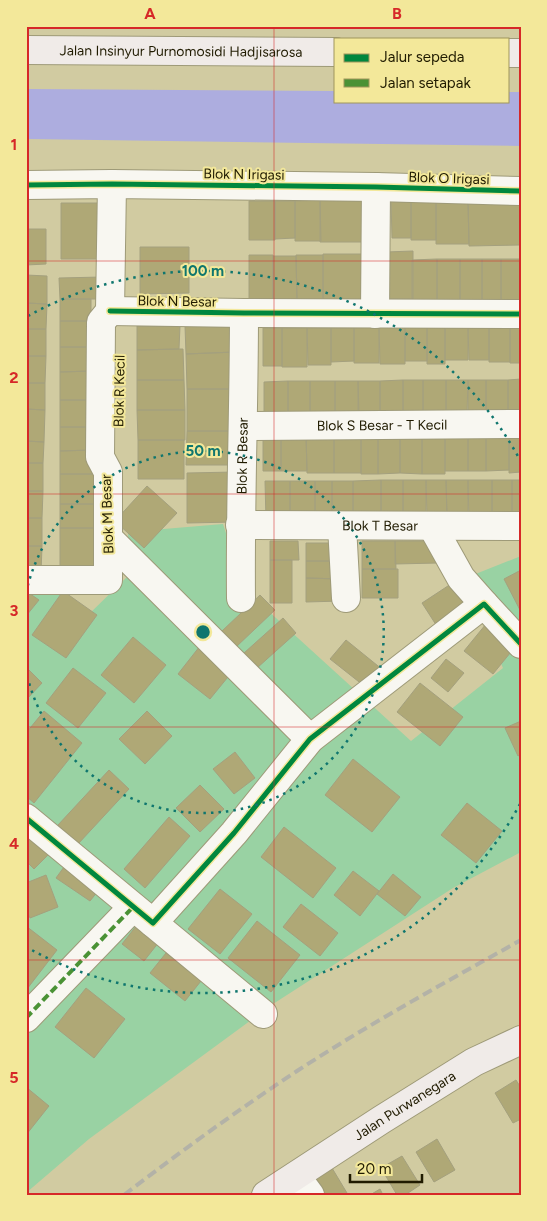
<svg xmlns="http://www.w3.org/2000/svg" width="547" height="1221" font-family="Figtree,sans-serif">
  <rect width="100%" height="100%" fill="#d1cba1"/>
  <path fill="#99d2a3" d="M223 524 244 589 411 741 503 668 463 579 521 556V852L453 888 273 1004 89 1139 26 1193V588L51 587 85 618 130 574 128 532Z"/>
  <path fill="#7ebc8d" d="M419 26H521V29Z"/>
  <path fill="#adaddf" d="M26 89 336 91V101H508V92H521V146L26 139Z"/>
  <path fill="#afa876" stroke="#a4a07e" d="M320 200H368V242H320Z
    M320 200 321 241H295V201Z
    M468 200H520V245L469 246Z
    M468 200 469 244H436V201Z
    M249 201H275V240H249Z
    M275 201H295V238L275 239Z
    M391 201H411V238H392Z
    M411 201H436V240H411Z
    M61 203H100V259H61Z
    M26 229H46V264L26 265Z
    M140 247H189V293L140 294Z
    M413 251V299H386V252Z
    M323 254H367L368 301H323Z
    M249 255H273V301L249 302Z
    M296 255H323V301H297Z
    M273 256H296L297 301H273Z
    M437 259H460V302H437Z
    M437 259V301H412V260Z
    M460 259H482V305H460Z
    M482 259H501V302H482Z
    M501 259H521V301H501Z
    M26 275 47 276V304L26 303Z
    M102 277V299H60L59 278Z
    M60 299H91V321H60Z
    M26 303 47 304 46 329H26Z
    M60 321H91L93 347H60Z
    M232 325 235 352 186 354 185 326Z
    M137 326H180L179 349 137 350Z
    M489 326 510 327V362H489Z
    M489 326V360H469L468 327Z
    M521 326V363H510V327Z
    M379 327H405V364H380Z
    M379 327V363H354V328Z
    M405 327H427V361H405Z
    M427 327H445V364H427Z
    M445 327H468V360H445Z
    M263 328H282V366H263Z
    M282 328H307V367H282Z
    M307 328H331V365H308Z
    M331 328H354V361L331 362Z
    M26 329H46V356H26Z
    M60 347H91V371L60 372Z
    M179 349H183L184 380H137V350Z
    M235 352 234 389H187L186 354Z
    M26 356H46L45 383H26Z
    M92 371V400H60V372Z
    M521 379V413H508V380Z
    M137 380H184L185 410H137Z
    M403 380H423V414H403Z
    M403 380V418H380V381Z
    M423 380H446V414H423Z
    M446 380H468L467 413 446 414Z
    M468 380H486V414H468Z
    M486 380H508V413H486Z
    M288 381H310V414L288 415Z
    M288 381V414L264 415V382Z
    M310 381H335V414H310Z
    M335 381H358L359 414 335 415Z
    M358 381H380V416H358Z
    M26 383H45V410L26 409Z
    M187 389H234V431H187Z
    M60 400H92V427H60Z
    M26 409 45 410 44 442 26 441Z
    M137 410H185V440H138Z
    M60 427H92V450L60 451Z
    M187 431H234L233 465H186Z
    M468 433H486V471H468Z
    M468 433V471H445V434Z
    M486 433H509V470L486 471Z
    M509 433H521V472L509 473Z
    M306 434 334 435V473H307Z
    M306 434 307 471H281V435Z
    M361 434H378V474H361Z
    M361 434V473H334V435Z
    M378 434H400V473L378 474Z
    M400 434H422V474L400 473Z
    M422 434H445V474H422Z
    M263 435H281V471H263Z
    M138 440H184V479H138Z
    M26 441 44 442 43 463H26Z
    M93 450V474H60V451Z
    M26 463H43V491H26Z
    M235 472V522L187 523V473Z
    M60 474H94V504H60Z
    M381 480H403V517H381Z
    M381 480V518L353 519V481Z
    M403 480H426V516H403Z
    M426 480H446L447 516H427Z
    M446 480H468V517H447Z
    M468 480H492V520H469Z
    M492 480H512V517H492Z
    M512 480H521V516H512Z
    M265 481H290V519L266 520Z
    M290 481H315V519H290Z
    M315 481H332V516H315Z
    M332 481H353V517H332Z
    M147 486 177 513 144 548 115 521Z
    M26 491H43L42 518H26Z
    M60 504H94V528H60Z
    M26 518H42V546H26Z
    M60 528H95V572L60 573Z
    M270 541H298L299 560H270Z
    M362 541H395L396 569H362Z
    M395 541H438V563L395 564Z
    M306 543H338V561H306Z
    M26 546H42L41 573H26Z
    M270 560H292V603H270Z
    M306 561H340V579L306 578Z
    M362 569H398V598H362Z
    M521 570V610H520L504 579Z
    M306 578 341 579V601L306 602Z
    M457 580 476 608 440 631 422 603Z
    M26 591 39 600 26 616Z
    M63 591 97 615 66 658 32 635Z
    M260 595 275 610 236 647 222 631Z
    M283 618 296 633 257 668 244 653Z
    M486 624 515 647 493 674 464 651Z
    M133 637 166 665 134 703 101 675Z
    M346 640 383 670 368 689 330 659Z
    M200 646 232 672 210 699 178 674Z
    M446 659 464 673 448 692 431 678Z
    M26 667 42 683 26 700Z
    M73 668 106 693 78 728 46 703Z
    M420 683 463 717 440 746 397 712Z
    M44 711 82 743 34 803 26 796V733Z
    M147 711 172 736 145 764 119 739Z
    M521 721V754L518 756 505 728Z
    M235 752 255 778 234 794 213 769Z
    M353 759 400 797 372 832 325 795Z
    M109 770 129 789 78 844 58 825Z
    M200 785 224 809 200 832 176 808Z
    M467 803 502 831 476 863 441 835Z
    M169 817 190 836 145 888 124 869Z
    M284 827 336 868 313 898 261 857Z
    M26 829 51 852 34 869 26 861Z
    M64 867 98 891 90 901 56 878Z
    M353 871 379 891 360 916 334 895Z
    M393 874 421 897 405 916 377 894Z
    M46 875 58 907 30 918 26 908V883Z
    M220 889 252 914 220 954 188 929Z
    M301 904 338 933 320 956 283 927Z
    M257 921 300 955 271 992 228 958Z
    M137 925 159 942 144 961 122 944Z
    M26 926 57 950 27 989H26Z
    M166 953 201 981 185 1001 150 973Z
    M86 988 125 1019 94 1058 55 1027Z
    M516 1080 521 1088V1119L513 1123 495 1093Z
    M26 1087 49 1106 26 1135Z
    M437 1139 455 1170 434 1182 416 1152Z
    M402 1156 420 1185 405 1195H397L381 1168Z
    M329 1163 347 1193 345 1195H319L308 1176Z
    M380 1189 383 1195H370Z"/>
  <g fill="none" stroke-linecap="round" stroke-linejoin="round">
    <defs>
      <g id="street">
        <path d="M26 185 112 184 376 187 521 191"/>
        <path d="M110 311 244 313 521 314"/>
        <path d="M110 311 112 184"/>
        <path d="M375 314 376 187"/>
        <path id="s1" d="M243 426 521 424"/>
        <path id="s2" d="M240 525 521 526"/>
        <path d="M342 526 346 598"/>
        <path d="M432 526 461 578 484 604"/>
        <path d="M108 538 310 739"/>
        <path d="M26 580H108V472L100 457 101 322 110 311"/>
        <path id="s3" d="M241 598C240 503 244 408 244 313"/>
        <path d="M26 818 153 923 234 833 310 739 484 604 521 644"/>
        <path d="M153 923 263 1014"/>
        <path d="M26 1018 133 907"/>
        <path d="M296 1176 310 1195"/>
      </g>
      <g id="secondary">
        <path id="s4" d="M26 50 336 52"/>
        <path d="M508 53H521"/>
        <path id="s5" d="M266 1195 381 1120 474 1062 521 1040"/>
      </g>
    </defs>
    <use href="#street" stroke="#9e9a78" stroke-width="30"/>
    <use href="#secondary" stroke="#9e9a78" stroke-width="30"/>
    <use href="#street" stroke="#f8f7f1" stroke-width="28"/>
    <use href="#secondary" stroke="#f0ebe8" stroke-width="28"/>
    <path stroke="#b3b2a7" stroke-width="4" stroke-dasharray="10 5" stroke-linecap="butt" d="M124 1195C180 1152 238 1110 297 1071 369 1024 446 982 521 940"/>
    <path stroke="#4a9235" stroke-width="4" stroke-dasharray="8 4" stroke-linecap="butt" d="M26 1018 133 907"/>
    <defs>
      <path id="cycleway" d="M26 185 112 184 376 187 521 191
        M110 311 244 313 521 314
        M26 818 153 923 234 833 310 739 484 604 521 644"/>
    </defs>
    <use href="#cycleway" stroke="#f3e89a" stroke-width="8"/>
    <use href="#cycleway" stroke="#00873e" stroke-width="5"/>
  </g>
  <path fill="none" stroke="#d62828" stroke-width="1" stroke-opacity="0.55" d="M274 26V1195M26 261H521M26 494H521M26 727H521M26 960H521"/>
  <g fill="none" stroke="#0f766e" stroke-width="2.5" stroke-dasharray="2.5 5">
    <path d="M26 593A181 181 0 1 1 26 671"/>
    <path d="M520 804A361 361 0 0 1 28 948M28 316A361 361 0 0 1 520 460"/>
  </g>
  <g text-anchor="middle" stroke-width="4" stroke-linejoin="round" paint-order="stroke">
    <g font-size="14" fill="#201b00" stroke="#f3e89a">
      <text dy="5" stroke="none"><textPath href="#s4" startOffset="155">Jalan Insinyur Purnomosidi Hadjisarosa</textPath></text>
      <text transform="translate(244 174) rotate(1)" y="5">Blok N Irigasi</text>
      <text transform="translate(449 178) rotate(2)" y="5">Blok O Irigasi</text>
      <text transform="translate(177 301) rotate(1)" y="5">Blok N Besar</text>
      <text transform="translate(119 391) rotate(-89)" y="5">Blok R Kecil</text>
      <text dy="5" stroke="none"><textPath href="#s1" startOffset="139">Blok S Besar - T Kecil</textPath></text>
      <text dy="5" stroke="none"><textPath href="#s3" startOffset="142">Blok R Besar</textPath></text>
      <text transform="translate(107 514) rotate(-92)" y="5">Blok M Besar</text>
      <text dy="5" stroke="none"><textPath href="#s2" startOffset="140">Blok T Besar</textPath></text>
      <text dy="5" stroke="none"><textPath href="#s5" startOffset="165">Jalan Purwanegara</textPath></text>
    </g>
  </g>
  <circle cx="203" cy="632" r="8" fill="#0f766e" stroke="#f3e89a" stroke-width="2.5"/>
  <g font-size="15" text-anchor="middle" font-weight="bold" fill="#0f766e" stroke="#f3e89a" stroke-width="4" stroke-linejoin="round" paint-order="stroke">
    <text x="203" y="276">100 m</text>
    <text x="203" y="456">50 m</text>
  </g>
  <rect width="547" height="1221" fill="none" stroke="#f3e89a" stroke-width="55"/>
  <rect x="334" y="38" width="175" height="65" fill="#f3e89a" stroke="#9f965c"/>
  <rect x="344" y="54" width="25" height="8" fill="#00873e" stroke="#9f965c"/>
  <text x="380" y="62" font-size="15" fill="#201b00">Jalur sepeda</text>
  <rect x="344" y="79" width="25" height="8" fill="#4a9235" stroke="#9f965c"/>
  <text x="380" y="88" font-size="15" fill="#201b00">Jalan setapak</text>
  <path d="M350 1174v8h72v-8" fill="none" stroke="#201b00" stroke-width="2.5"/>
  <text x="357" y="1174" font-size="15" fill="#201b00" stroke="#f3e89a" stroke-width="4" paint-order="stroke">20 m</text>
  <rect x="28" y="28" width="492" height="1166" fill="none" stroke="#d62828" stroke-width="2"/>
  <g font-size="16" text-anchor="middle" font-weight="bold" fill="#d62828">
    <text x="150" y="19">A</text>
    <text x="397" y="19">B</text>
    <text x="14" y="150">1</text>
    <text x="14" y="383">2</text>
    <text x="14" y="616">3</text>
    <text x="14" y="849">4</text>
    <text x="14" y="1083">5</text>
  </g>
</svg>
